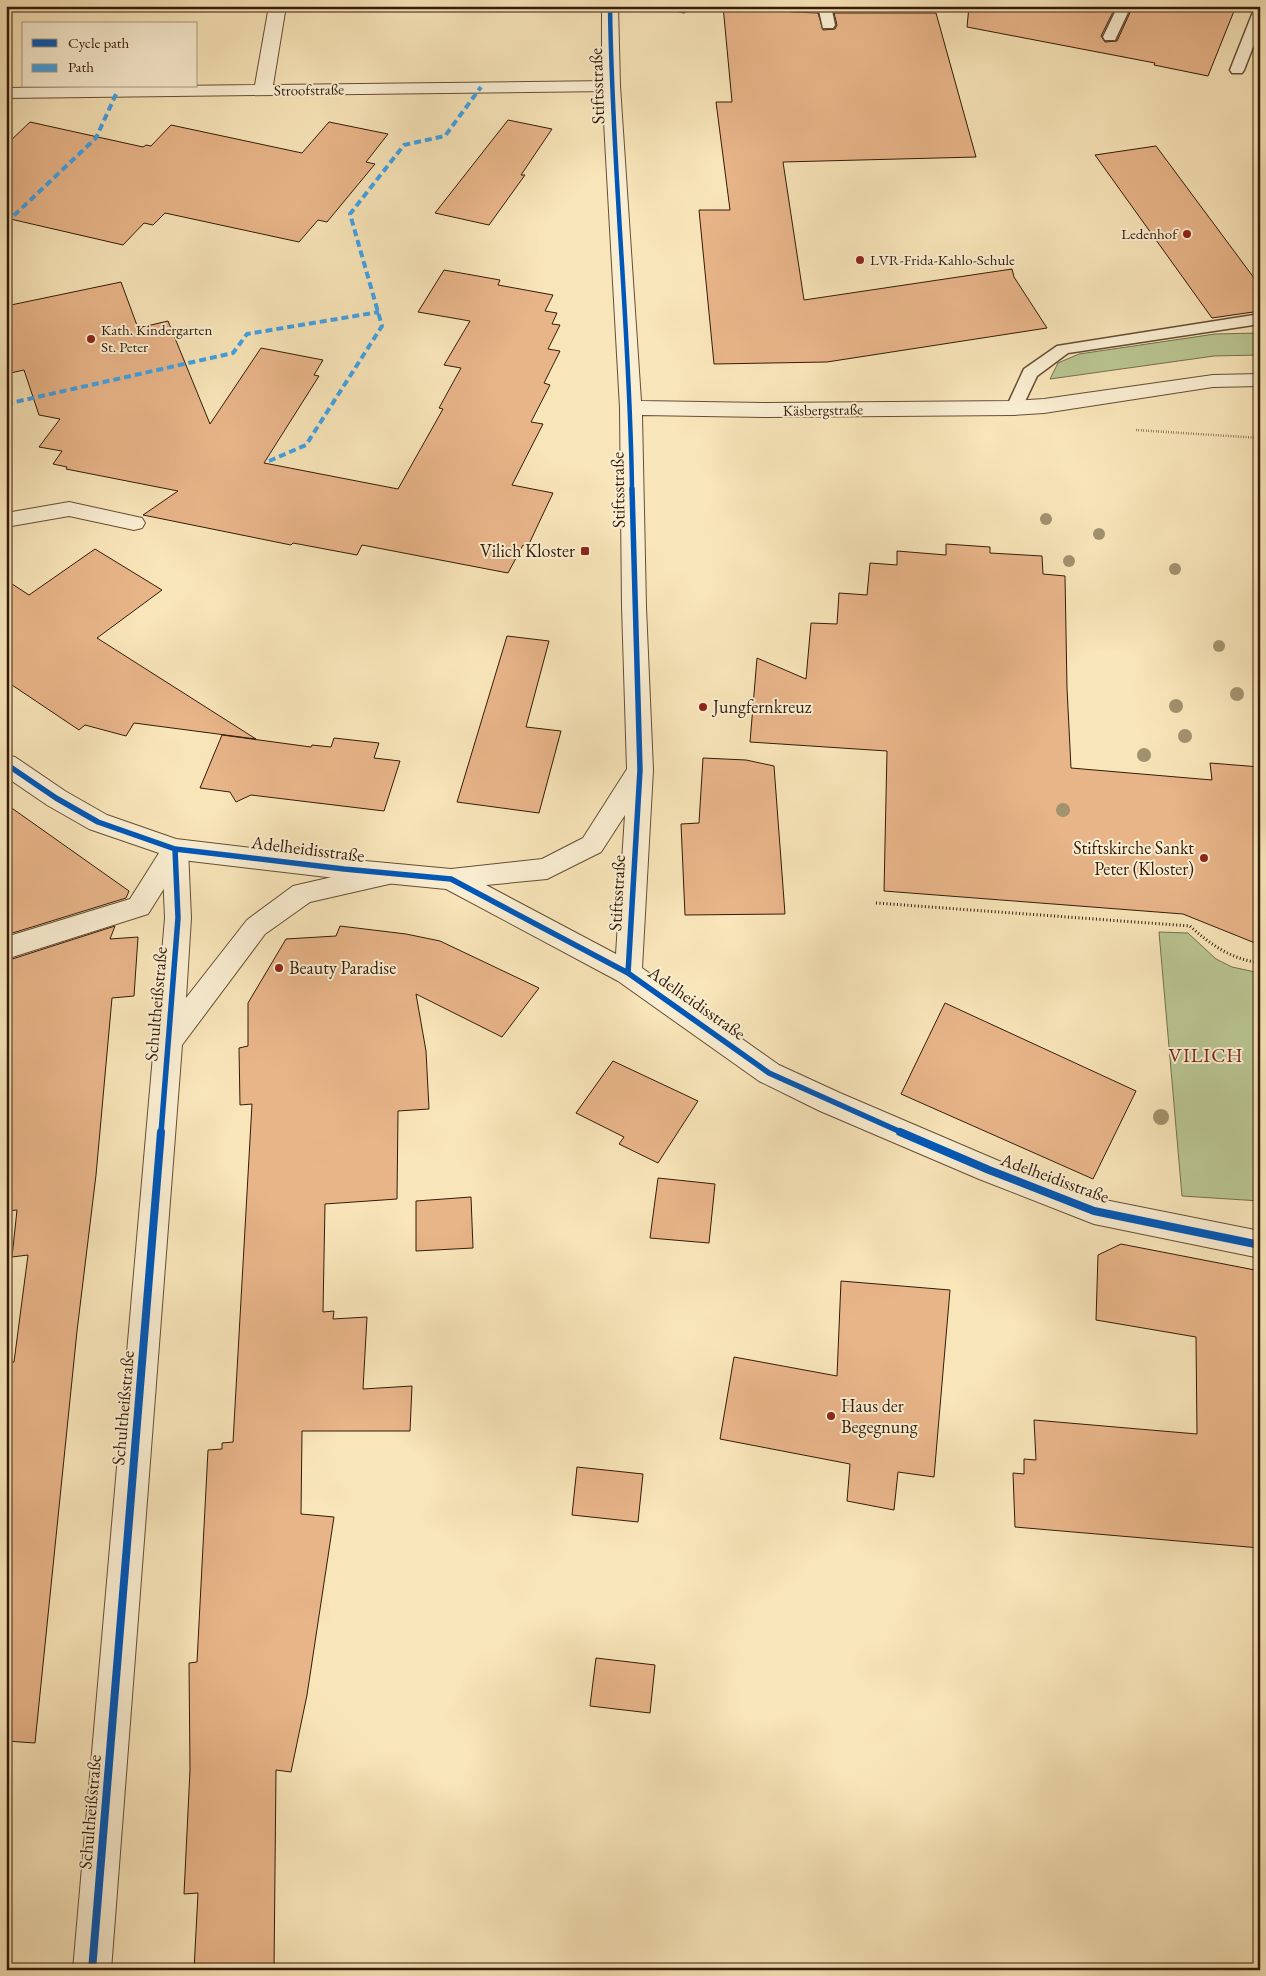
<svg xmlns="http://www.w3.org/2000/svg" width="1266" height="1976" font-family="'EB Garamond',serif">
  <rect width="100%" height="100%" fill="#f8e5b9"/>
  <filter id="stains"><feTurbulence type="fractalNoise" baseFrequency=".004" numOctaves="4"/><feColorMatrix values="0 0 0 0 .2 0 0 0 0 .09 0 0 0 0 .02 0 0 0 .5 -.17"/></filter>
  <radialGradient id="worn" r=".72"><stop offset=".6" stop-color="#630" stop-opacity="0"/><stop offset="1" stop-color="#630" stop-opacity=".3"/></radialGradient>
  <path fill="#b9c592" stroke="#76704d" d="M1260 333V355L1214 356 1050 379 1058 363 1079 354 1215 334Z
    M1159 932 1188 933 1216 959 1232 967 1260 973V1201L1182 1196Z"/>
  <path fill="#e8b589" stroke="#341b08" d="M723 6H791V12L818 13 823 30 835 29 837 25 834 13H936L976 157 783 162 804 300 1012 269 1014 277 1047 328 827 362 714 364 699 210H730L716 102H732Z
    M969 6H1116L1101 36 1105 42 1117 41 1133 6H1236L1208 76 1154 65 1155 63 967 27Z
    M508 120 552 129 521 175H525L489 225 435 213Z
    M30 122 143 147 146 145 151 146 171 125 302 153 329 122 388 134 366 162 375 164 327 222 318 220 299 242 165 213 153 225 144 223 123 245 6 218V145Z
    M1156 146 1260 286V311L1212 318 1095 155Z
    M444 270 500 280 498 285 553 295 545 311 557 313 552 324 560 325 548 349 560 351 544 383 550 385 531 422 543 424 512 485 553 493 528 546 523 545 508 573 362 545 357 555 293 543 291 545 143 515 178 491 66 469 67 467 53 464 62 451 39 447 60 419 39 415 24 370 6 374V306L121 282 138 328 168 321 210 424 261 348 323 360 314 375 319 376 264 463 398 489 443 409 439 408 461 368 444 365 470 321 418 312Z
    M946 544 990 547V553L1042 556 1043 574 1065 576 1067 688 1071 768 1212 780 1210 763 1260 767V945L1183 914 884 891 887 751 750 742 757 658 806 679 811 623 837 624 839 593 867 595 870 563 897 565V551L946 555Z
    M95 549 162 590 97 638 256 739 134 723 126 736 85 725 79 730 6 681V580L29 595Z
    M507 636 549 641 526 727 561 731 539 813 457 802Z
    M222 735 311 747 312 745 331 747 334 738 379 743 374 758 400 761 384 811 251 795 236 802 230 792 200 788Z
    M703 758 746 760 774 766 785 914 685 915 681 824 699 823Z
    M6 804 129 891 126 898 6 935Z
    M115 926 110 939 138 937 134 996 112 998 96 1175 77 1331 35 1743 6 1741V1362H14L28 1255 12 1257 17 1210 6 1211V961Z
    M340 926 406 934 440 941 539 988 502 1037 416 994 426 1051 429 1109 398 1111 397 1199 325 1204 323 1312 334 1311 333 1319 367 1317 363 1389 412 1386 410 1431H302L301 1514 334 1517 307 1695 291 1772 276 1770 274 1970H194L198 1893 184 1894 190 1770 189 1663 197 1662 208 1450 222 1449V1443L233 1442 252 1104 240 1105 239 1048 248 1046V1003L286 939 336 936Z
    M945 1003 1136 1091 1093 1179 901 1094Z
    M613 1061 698 1101 658 1163 619 1144 624 1137 576 1113Z
    M658 1178 715 1184 709 1243 650 1238Z
    M471 1197 473 1248 416 1251V1201Z
    M1121 1244 1260 1271V1548L1015 1527 1013 1473 1024 1474V1459L1036 1460 1034 1420 1197 1434 1196 1337 1096 1320 1098 1255Z
    M841 1281 950 1290 934 1477 898 1472 894 1510 847 1501 850 1464 720 1439 734 1357 837 1376Z
    M577 1467 643 1474 638 1522 572 1515Z
    M596 1658 655 1665 650 1713 590 1706Z"/>
  <g fill="none" stroke-linecap="round" stroke-linejoin="round">
    <defs>
      <path id="service" d="M677 6H691V8L684 12 679 11Z
        M818 6H831L835 25 833 28H823Z
        M1118 6H1131L1115 40H1105L1103 37Z
        M1260 8V29L1244 70 1242 73H1232L1230 70 1253 12Z
        M1260 314V324L1068 353 1037 376 1020 412 1014 413 1008 412 1006 408 1024 369 1057 346Z"/>
      <path id="minor" d="M269 6H286L273 85 611 81 617 82 620 86 617 90 611 91 6 98V88L255 85Z
        M69 502 142 518 145 523 142 528 134 530 69 516 6 527V513Z
        M175 839 184 842 188 849 191 918 186 998 247 920 293 886 389 864 398 867 402 874 398 881 389 884 310 902 265 934 182 1045 111 1970H73L162 953 165 918 162 849 166 842Z"/>
      <path id="tertiary" d="M602 6H618L620 86 641 401 767 403 1014 401 1044 399 1213 375 1260 374V386L1213 387 1044 413 1014 415 767 417 642 415 646 607 653 770 642 968 779 1065 840 1093 999 1161 1095 1198 1260 1231V1258L1094 1224 979 1179 820 1111 759 1081 618 981 446 889 344 879 182 860 148 914 6 959V937L130 899 159 853 89 829 47 805 6 777V755L15 757 65 791 107 815 176 839 344 859 451 869 542 859 583 838 627 769 622 607 620 408 602 86ZM625 815 616 954 486 885 547 879 601 852Z"/>
    </defs>
    <use href="#service" stroke="#654e34" stroke-width="3"/>
    <use href="#minor" stroke="#654e34" stroke-width="2"/>
    <use href="#tertiary" stroke="#654e34" stroke-width="2"/>
    <path stroke="#341b08" stroke-width="2.5" stroke-dasharray="0.5 2" stroke-linecap="butt" d="M1136 430 1260 438"/>
    <path stroke="#341b08" stroke-width="3" stroke-dasharray="1 2.5" stroke-linecap="butt" d="M876 903 1190 926C1211 945 1231 959 1260 963"/>
    <use href="#service" fill="#faeed2" fill-rule="evenodd"/>
    <use href="#minor" fill="#faeed2" fill-rule="evenodd"/>
    <use href="#tertiary" fill="#faeed2" fill-rule="evenodd"/>
    <path stroke="#3ea2e9" stroke-width="4" stroke-dasharray="7 4" stroke-linecap="butt" d="M6 223 96 138 117 92
      M6 404 233 353 247 334 379 312
      M269 461 306 445 382 326 350 214 404 145 445 136 481 87"/>
    <defs>
      <path id="cycleway-far2" d="M610 6C612 168 630 329 632 490"/>
      <path id="cycleway-far1" d="M6 764 56 798 98 822 175 849 344 869 451 879 628 973 769 1073 903 1133
        M628 973 640 770 632 489
        M161 1133 178 918 175 849"/>
      <path id="cycleway" d="M900 1132 989 1170 1094 1211 1260 1245
        M92 1970 161 1132"/>
    </defs>
    <use href="#cycleway-far2" stroke="#faeed2" stroke-width="7"/>
    <use href="#cycleway-far1" stroke="#faeed2" stroke-width="9"/>
    <use href="#cycleway" stroke="#faeed2" stroke-width="11"/>
    <use href="#cycleway-far2" stroke="#0057b8" stroke-width="4.5"/>
    <use href="#cycleway-far1" stroke="#0057b8" stroke-width="5.5"/>
    <use href="#cycleway" stroke="#0057b8" stroke-width="8"/>
  </g>
  <g fill="#a2926e">
    <circle cx="1046" cy="519" r="6"/>
    <circle cx="1099" cy="534" r="6"/>
    <circle cx="1069" cy="561" r="6"/>
    <circle cx="1175" cy="569" r="6"/>
    <circle cx="1219" cy="646" r="6"/>
    <circle cx="1237" cy="694" r="7"/>
    <circle cx="1176" cy="706" r="7"/>
    <circle cx="1185" cy="736" r="7"/>
    <circle cx="1144" cy="755" r="7"/>
    <circle cx="1063" cy="810" r="7"/>
    <circle cx="1161" cy="1117" r="8"/>
  </g>
  <g fill="#8f2418" stroke="#faeed2" stroke-width="2">
    <circle cx="1187" cy="234" r="5"/>
    <circle cx="860" cy="260" r="5"/>
    <circle cx="91" cy="339" r="5"/>
    <rect x="580" y="546" width="10" height="10" rx="2.5"/>
    <circle cx="703" cy="707" r="5"/>
    <circle cx="1204" cy="858" r="5"/>
    <circle cx="279" cy="968" r="5"/>
    <circle cx="831" cy="1416" r="5"/>
  </g>
  <g text-anchor="middle" stroke-width="4" stroke-linejoin="round" paint-order="stroke">
    <g font-size="15" fill="#341b08" stroke="#faeed2">
      <text transform="translate(309 90) rotate(-1)" y="5">Stroofstraße</text>
      <text transform="translate(823 410) rotate(-1)" y="5">Käsbergstraße</text>
    </g>
    <g font-size="15" fill="#341b08" stroke="#faeed2" text-anchor="start">
      <text x="1177" y="239" text-anchor="end">Ledenhof</text>
      <text x="870" y="265">LVR-Frida-Kahlo-Schule</text>
      <text x="101" y="335">Kath. Kindergarten<tspan x="101" dy="17">St. Peter</tspan></text>
    </g>
    <g font-size="18" fill="#341b08" stroke="#faeed2">
      <text transform="translate(597 86) rotate(-92)" y="6">Stiftsstraße</text>
      <text transform="translate(618 490) rotate(-91)" y="6">Stiftsstraße</text>
      <text transform="translate(308 849) rotate(7)" y="6">Adelheidisstraße</text>
      <text transform="translate(617 893) rotate(-87)" y="6">Stiftsstraße</text>
      <text transform="translate(697 1003) rotate(35)" y="6">Adelheidisstraße</text>
      <text transform="translate(156 1004) rotate(-85)" y="6">Schultheißstraße</text>
      <text transform="translate(1055 1178) rotate(20)" y="6">Adelheidisstraße</text>
      <text transform="translate(123 1408) rotate(-85)" y="6">Schultheißstraße</text>
      <text transform="translate(90 1812) rotate(-85)" y="6">Schultheißstraße</text>
    </g>
    <g font-size="18" fill="#341b08" stroke="#faeed2" text-anchor="start">
      <text x="575" y="557" text-anchor="end">Vilich Kloster</text>
      <text x="713" y="713">Jungfernkreuz</text>
      <text x="1194" y="854" text-anchor="end">Stiftskirche Sankt<tspan x="1194" dy="21">Peter (Kloster)</tspan></text>
      <text x="289" y="974">Beauty Paradise</text>
      <text x="841" y="1412">Haus der<tspan x="841" dy="21">Begegnung</tspan></text>
    </g>
    <g font-size="20" letter-spacing="1" fill="#7a1f14" stroke="#faeed2">
      <text x="1206" y="1062">VILICH</text>
    </g>
  </g>
  <rect width="1266" height="1976" fill="none" stroke="#f8e5b9" stroke-width="25"/>
  <rect x="8" y="8" width="1251" height="1961" fill="none" stroke="#341b08" stroke-width="2.5"/>
  <rect x="12" y="12" width="1241" height="1951" fill="none" stroke="#341b08"/>
  <rect x="22" y="22" width="175" height="65" fill="#faeed2" stroke="#ab9a81"/>
  <rect x="32" y="39" width="25" height="8" fill="#0057b8" stroke="#ab9a81"/>
  <text x="68" y="48" font-size="15" fill="#341b08">Cycle path</text>
  <rect x="32" y="64" width="25" height="8" fill="#3ea2e9" stroke="#ab9a81"/>
  <text x="68" y="72" font-size="15" fill="#341b08">Path</text>
  <rect width="100%" height="100%" filter="url(#stains)"/>
  <rect width="100%" height="100%" fill="url(#worn)"/>
</svg>
